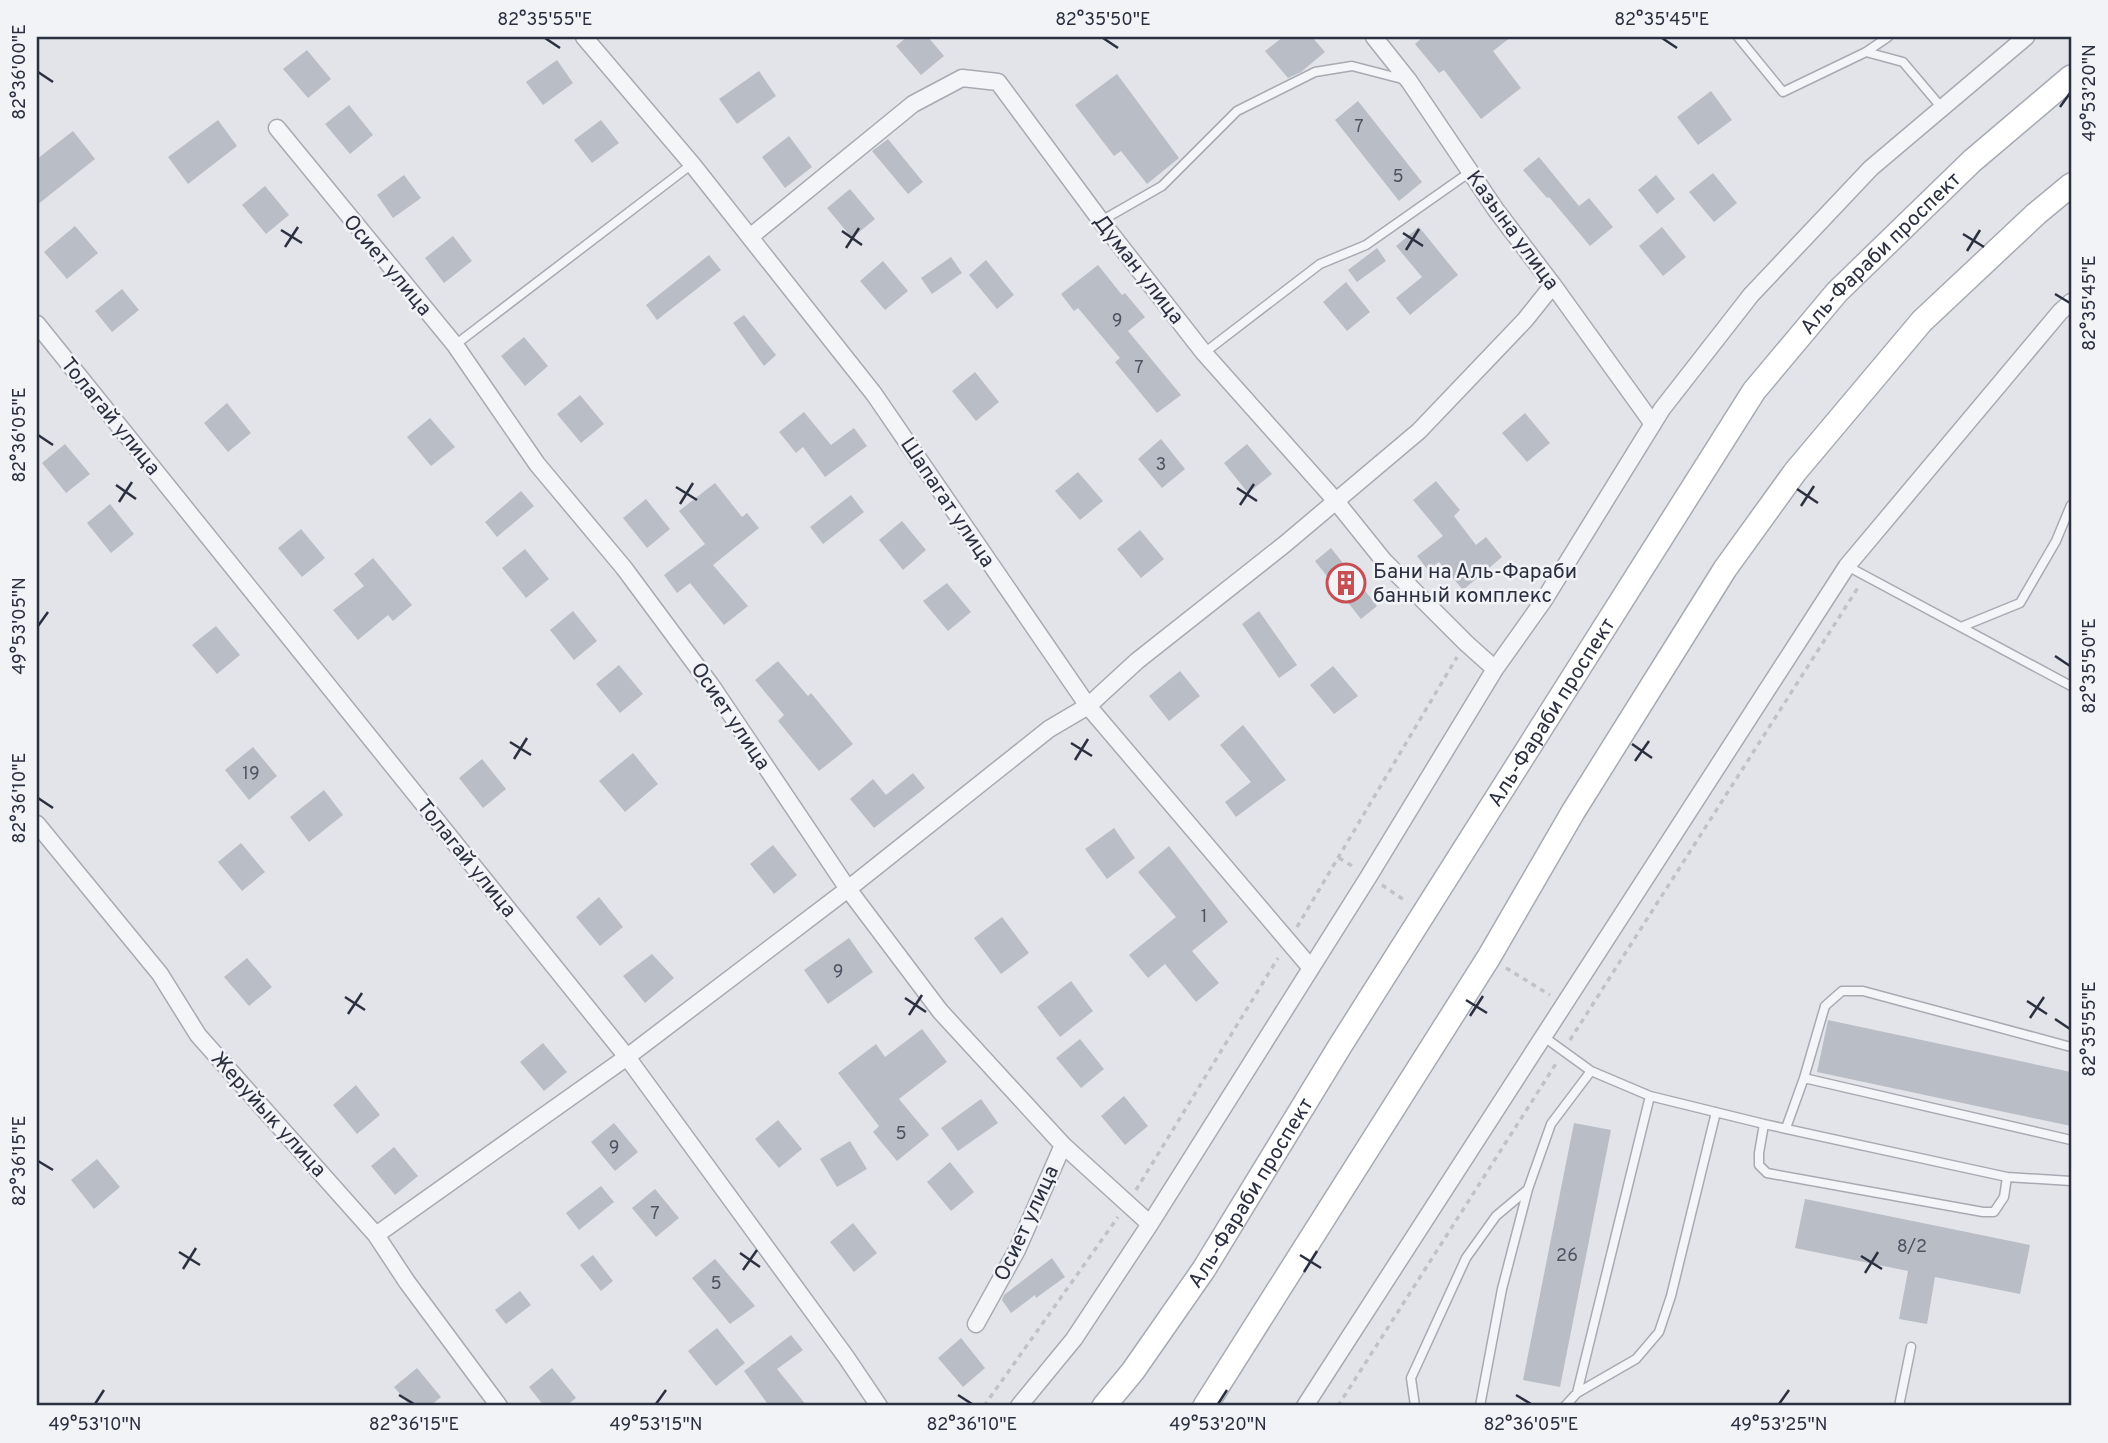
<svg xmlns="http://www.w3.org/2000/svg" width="2108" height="1443" font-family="Overpass,sans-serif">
  <rect width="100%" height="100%" fill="#e2e4e9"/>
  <path fill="#b9bdc6" d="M907 37H928L944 56 921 75 896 46Z
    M1283 37H1312L1325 52 1301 72 1288 78 1265 51Z
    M1423 37H1511L1493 51 1521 88 1481 119 1444 70 1439 73 1415 44Z
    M307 50 331 79 308 98 283 69Z
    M557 60 573 83 543 105 526 82Z
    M759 71 776 96 737 124 719 99Z
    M1117 74 1179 158 1147 184 1121 151 1114 156 1075 105Z
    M1711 91 1732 120 1698 145 1677 117Z
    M1358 101 1422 182 1399 201 1335 120Z
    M349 105 373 135 350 154 325 124Z
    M218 120 237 146 188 184 168 157Z
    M601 120 619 143 592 163 574 140Z
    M73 131 95 159 37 205V159Z
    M789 136 812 167 785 188 762 157Z
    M888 139 923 182 908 194 872 151Z
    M1539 157 1579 206 1589 198 1613 227 1590 246 1549 197 1547 198 1523 170Z
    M1713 173 1737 203 1714 222 1689 192Z
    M404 175 421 198 393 218 377 195Z
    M1656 175 1675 199 1657 214 1638 190Z
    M265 186 289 215 266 234 242 205Z
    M850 189 875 219 852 238 827 208Z
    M75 226 98 253 67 279 44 252Z
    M1419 227 1458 275 1410 315 1396 298 1422 277 1396 246Z
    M1662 227 1686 257 1663 276 1639 246Z
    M453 236 472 261 444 283 425 258Z
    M1377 248 1386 261 1357 282 1348 270Z
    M709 255 721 270 657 320 646 305Z
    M951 257 962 273 932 294 921 278Z
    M986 260 1014 295 997 309 969 275Z
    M883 261 908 291 885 310 860 281Z
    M1098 265 1122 295 1125 293 1145 317 1128 331 1181 395 1157 413 1115 362 1120 358 1078 308 1074 311 1061 294Z
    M1346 282 1370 312 1347 331 1323 302Z
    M122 289 139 310 112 332 95 311Z
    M744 315 776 355 764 366 733 323Z
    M524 337 548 366 525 386 501 356Z
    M975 372 999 402 976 421 952 391Z
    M580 395 604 424 581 443 557 414Z
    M227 403 251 433 228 452 204 423Z
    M804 412 831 445 854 428 867 446 825 477 803 447 796 453 779 432Z
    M1525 413 1550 443 1527 462 1502 433Z
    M430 418 455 447 431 466 407 437Z
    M1161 439 1185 469 1162 488 1138 459Z
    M65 444 90 474 66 493 42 463Z
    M1247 444 1272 474 1248 493 1224 463Z
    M1078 472 1103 501 1080 520 1055 491Z
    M1436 481 1460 510 1454 516 1476 545 1486 537 1502 557 1463 590 1439 562 1428 570 1417 556 1443 536 1413 500Z
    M715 483 742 517 747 513 759 528 713 565 748 606 724 625 690 583 677 593 664 575 705 544 679 511Z
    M521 491 534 506 497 537 485 522Z
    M851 495 864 512 823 544 810 527Z
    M646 499 670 529 647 548 623 518Z
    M110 504 134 534 111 553 87 523Z
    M902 521 926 550 903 570 879 540Z
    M301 529 325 558 302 577 278 548Z
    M1140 530 1164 559 1141 578 1117 549Z
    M1331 548 1377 606 1361 619 1315 561Z
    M525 549 549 579 526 598 502 568Z
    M373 558 412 605 393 621 388 615 358 640 333 610 364 586 354 574Z
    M947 583 971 612 948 631 923 601Z
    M573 611 597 641 574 660 550 630Z
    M1259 611 1297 665 1279 678 1242 624Z
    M216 626 240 655 217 674 192 645Z
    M778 661 808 696 811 693 853 744 819 771 778 721 784 715 755 680Z
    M619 665 643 694 620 713 596 684Z
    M1333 666 1358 696 1334 714 1310 685Z
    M1180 671 1200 696 1169 721 1149 696Z
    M1243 725 1286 780 1236 817 1225 802 1251 782 1220 745Z
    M253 747 277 776 249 800 225 770Z
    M633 753 658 784 625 812 599 781Z
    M482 759 506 789 483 808 459 778Z
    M913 773 925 788 874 828 850 799 873 779 886 795Z
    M324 790 343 815 309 842 290 817Z
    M1114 828 1135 858 1107 879 1085 849Z
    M241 843 265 872 242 891 218 862Z
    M773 845 797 875 774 894 750 864Z
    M1169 846 1228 922 1192 951 1219 983 1196 1002 1165 964 1148 978 1129 955 1176 917 1138 872Z
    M599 897 623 927 600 946 576 917Z
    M1002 917 1029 953 1001 974 974 938Z
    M849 938 873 972 828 1004 804 970Z
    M652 954 674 978 645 1003 623 976Z
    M247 958 272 987 249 1006 224 977Z
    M1071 981 1093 1011 1060 1037 1037 1007Z
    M1828 1020 2071 1072V1126L1817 1072Z
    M922 1029 947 1062 899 1099 929 1135 897 1161 873 1132 879 1126 838 1073 876 1044 885 1057Z
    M1080 1039 1104 1069 1081 1088 1056 1058Z
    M543 1043 567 1072 544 1091 520 1062Z
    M356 1085 380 1115 357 1134 333 1105Z
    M1124 1096 1148 1126 1125 1145 1101 1116Z
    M981 1099 998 1123 958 1151 941 1128Z
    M778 1120 802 1149 779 1168 755 1139Z
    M614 1123 638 1152 615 1171 591 1142Z
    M1574 1123 1611 1130 1560 1387 1523 1380Z
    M850 1141 867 1169 837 1187 820 1159Z
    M394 1147 418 1176 395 1195 371 1166Z
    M97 1159 120 1187 94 1209 71 1180Z
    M950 1162 974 1192 951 1211 927 1182Z
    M601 1186 614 1202 579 1230 566 1213Z
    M655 1189 679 1218 656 1237 632 1208Z
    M1805 1199 2030 1245 2020 1294 1935 1277 1927 1324 1899 1319 1908 1271 1795 1248Z
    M853 1223 877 1253 854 1272 830 1242Z
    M593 1255 613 1281 601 1291 580 1265Z
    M1052 1258 1065 1277 1036 1298 1035 1295 1011 1313 1002 1300 1004 1295Z
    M715 1259 755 1306 730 1324 692 1278Z
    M520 1291 531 1305 506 1324 495 1310Z
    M717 1328 745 1363 716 1386 688 1351Z
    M791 1335 803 1350 777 1369 807 1406H769L744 1371Z
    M961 1338 985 1368 963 1387 938 1358Z
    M417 1368 441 1397 430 1406H410L394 1387Z
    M552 1368 576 1398 566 1406H544L529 1387Z"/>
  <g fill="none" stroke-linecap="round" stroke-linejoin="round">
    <defs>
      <path id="lane" d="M1738 37 1783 92 1866 52 1888 37
        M1866 52 1903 62 1942 108
        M1101 221 1162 186 1237 111 1315 72 1352 66 1406 80
        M455 345 692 164
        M1204 353 1320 264 1366 245 1470 172
        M1847 566 2071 686
        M1961 627 2020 603 2056 541 2071 505
        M1544 1037 1591 1071 1650 1096 1764 1124 2007 1177 2071 1181
        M1804 1078 2071 1140
        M1764 1124 1759 1153V1165L1767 1173 1983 1212H1994L2004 1197 2007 1177
        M1786 1128 1804 1078 1825 1006 1842 991H1863L2071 1047
        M1577 1393 1636 1359 1659 1332 1671 1296 1716 1112
        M1415 1406 1411 1378 1466 1258 1496 1216 1527 1190
        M1480 1406 1502 1289 1528 1189 1551 1124 1591 1071
        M1565 1406 1577 1393 1650 1096
        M1899 1406 1911 1347"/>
      <path id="street" d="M584 37 692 164 874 394 1088 706 1311 968
        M1374 37 1409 81 1496 210 1553 285 1653 424
        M277 128 455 345 537 464 624 568 713 688 848 889 940 1011 1063 1145 1017 1250 976 1324
        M750 237 913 104 962 78 998 82 1101 221 1204 353 1335 500 1384 561 1466 643 1495 669
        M37 324 627 1057 846 1357 879 1406
        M37 824 160 974 198 1035 376 1235 407 1282 499 1406
        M1063 1145 1150 1224
        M376 1235 627 1057 848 889 1049 729 1088 706 1137 661 1285 544 1419 431 1525 320 1553 285
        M1019 1406 1074 1339 1150 1224 1369 876 1495 669 1544 600 1662 409 1751 295 1871 168 2026 37
        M1305 1406 1847 566 2060 312 2071 302"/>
      <g id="secondary">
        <path id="s1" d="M1104 1406 1133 1371 1204 1269 1340 1046 1754 391 1837 292 1972 161 2071 77"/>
        <path d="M1205 1406 1489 957 1573 812 1725 569 1795 472 1922 321 2036 214 2071 185"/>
      </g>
    </defs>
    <use href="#lane" stroke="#a7aab3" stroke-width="11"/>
    <use href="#street" stroke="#a7aab3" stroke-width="19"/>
    <use href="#secondary" stroke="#a7aab3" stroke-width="26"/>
    <path stroke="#c0c2c8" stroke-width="3.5" stroke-dasharray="5 5" stroke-linecap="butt" d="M1339 858 1354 867
      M1382 885 1407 902
      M1297 927 1457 657
      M1506 968 1550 995
      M1570 1040 1859 586
      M1136 1190 1278 958
      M984 1406 1118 1217
      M1338 1406 1557 1062"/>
    <use href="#lane" stroke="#f4f5f8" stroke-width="8"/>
    <use href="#street" stroke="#f4f5f8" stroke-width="16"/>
    <use href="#secondary" stroke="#fff" stroke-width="23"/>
  </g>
  <path fill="none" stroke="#2b3040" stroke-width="2.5" d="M545 38 560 48M1103 38 1118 48M1662 38 1677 48M38 72 53 82M2060 107 2070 93M281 230 302 243M842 231 862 245M1403 233 1423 246M1963 234 1984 247M285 247 298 227M846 248 859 228M1406 250 1419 229M1967 251 1980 230M2055 294 2070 303M38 435 53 445M116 485 136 499M676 487 697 500M1237 488 1257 501M1797 489 1818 503M119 502 132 482M680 504 693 483M1240 505 1254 484M1801 506 1814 486M38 626 48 612M2055 656 2070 666M510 742 531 755M1071 743 1092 756M1632 744 1652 758M514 759 527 738M1075 760 1088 739M1635 761 1649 741M38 798 53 808M345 997 365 1010M905 998 926 1012M1466 1000 1487 1013M2027 1001 2047 1014M348 1014 362 993M909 1015 922 995M1470 1016 1483 996M2030 1018 2044 997M2055 1019 2070 1029M38 1161 53 1170M179 1252 200 1265M740 1253 760 1267M1300 1255 1321 1268M1861 1256 1882 1269M183 1269 196 1248M743 1270 757 1250M1304 1272 1317 1251M1865 1273 1878 1252M399 1395 414 1404M958 1395 972 1404M1516 1395 1531 1404M95 1404 104 1390M656 1404 666 1390M1218 1404 1227 1390M1779 1404 1789 1390"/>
  <defs>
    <symbol id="building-ring" viewBox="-11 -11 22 22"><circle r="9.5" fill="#f1f3f7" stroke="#c74e53" stroke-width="1.5"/><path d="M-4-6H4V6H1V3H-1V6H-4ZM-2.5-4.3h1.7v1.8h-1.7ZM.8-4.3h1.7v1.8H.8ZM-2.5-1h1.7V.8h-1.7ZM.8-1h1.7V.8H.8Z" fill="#c74e53"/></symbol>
  </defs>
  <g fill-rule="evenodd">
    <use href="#building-ring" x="1324" y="561" width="44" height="44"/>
  </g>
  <g text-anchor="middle" stroke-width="5" stroke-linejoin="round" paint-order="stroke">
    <g font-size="18" fill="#4e5362">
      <text x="1359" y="132">7</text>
      <text x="1398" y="182">5</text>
      <text x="1117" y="326">9</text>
      <text x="1139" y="373">7</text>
      <text x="1161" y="470">3</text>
      <text x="251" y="779">19</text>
      <text x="1204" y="922">1</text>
      <text x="838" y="977">9</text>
      <text x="901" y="1139">5</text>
      <text x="614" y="1153">9</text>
      <text x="655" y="1219">7</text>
      <text x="1912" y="1252">8/2</text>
      <text x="1567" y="1261">26</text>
      <text x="716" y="1289">5</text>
    </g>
    <g font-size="21" fill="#2b3040" stroke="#f1f3f7">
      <text transform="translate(1513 230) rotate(54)" y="7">Казына улица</text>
      <text dy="7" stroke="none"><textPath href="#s1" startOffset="1393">Аль-Фараби проспект</textPath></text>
      <text transform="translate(388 265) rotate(50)" y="7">Осиет улица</text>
      <text transform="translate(1139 269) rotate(52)" y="7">Думан улица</text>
      <text transform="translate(111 416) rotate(51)" y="7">Толагай улица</text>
      <text transform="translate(948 502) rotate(56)" y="7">Шапагат улица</text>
      <text dy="7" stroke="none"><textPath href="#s1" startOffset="826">Аль-Фараби проспект</textPath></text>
      <text transform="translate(731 716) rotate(56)" y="7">Осиет улица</text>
      <text transform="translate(467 858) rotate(51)" y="7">Толагай улица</text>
      <text transform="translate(269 1114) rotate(48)" y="7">Жеруйык улица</text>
      <text dy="7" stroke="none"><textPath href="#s1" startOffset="259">Аль-Фараби проспект</textPath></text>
      <text transform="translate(1026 1223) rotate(-65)" y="7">Осиет улица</text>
    </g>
    <g font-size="21" fill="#2b3040" stroke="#f1f3f7" text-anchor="start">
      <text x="1373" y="578">Бани на Аль-Фараби<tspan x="1373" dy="24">банный комплекс</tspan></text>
    </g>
  </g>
  <rect width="2108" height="1443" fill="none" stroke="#f1f3f7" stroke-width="77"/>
  <rect x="38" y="38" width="2032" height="1366" fill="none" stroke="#2b3040" stroke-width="2.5"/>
  <g font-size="18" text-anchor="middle" fill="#2b3040">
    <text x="545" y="25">82°35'55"E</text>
    <text x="1103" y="25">82°35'50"E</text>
    <text x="1662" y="25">82°35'45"E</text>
    <text transform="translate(19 72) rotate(-90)" y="6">82°36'00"E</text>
    <text transform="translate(2089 93) rotate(-90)" y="6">49°53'20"N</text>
    <text transform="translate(2089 303) rotate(-90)" y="6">82°35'45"E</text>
    <text transform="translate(19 435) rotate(-90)" y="6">82°36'05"E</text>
    <text transform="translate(19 626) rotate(-90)" y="6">49°53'05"N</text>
    <text transform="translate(2089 666) rotate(-90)" y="6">82°35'50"E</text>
    <text transform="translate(19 798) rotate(-90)" y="6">82°36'10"E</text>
    <text transform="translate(2089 1029) rotate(-90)" y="6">82°35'55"E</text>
    <text transform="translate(19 1161) rotate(-90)" y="6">82°36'15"E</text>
    <text x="95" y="1430">49°53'10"N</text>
    <text x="414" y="1430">82°36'15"E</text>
    <text x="656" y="1430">49°53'15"N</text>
    <text x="972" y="1430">82°36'10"E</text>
    <text x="1218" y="1430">49°53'20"N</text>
    <text x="1531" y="1430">82°36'05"E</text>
    <text x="1779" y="1430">49°53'25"N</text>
  </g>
</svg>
